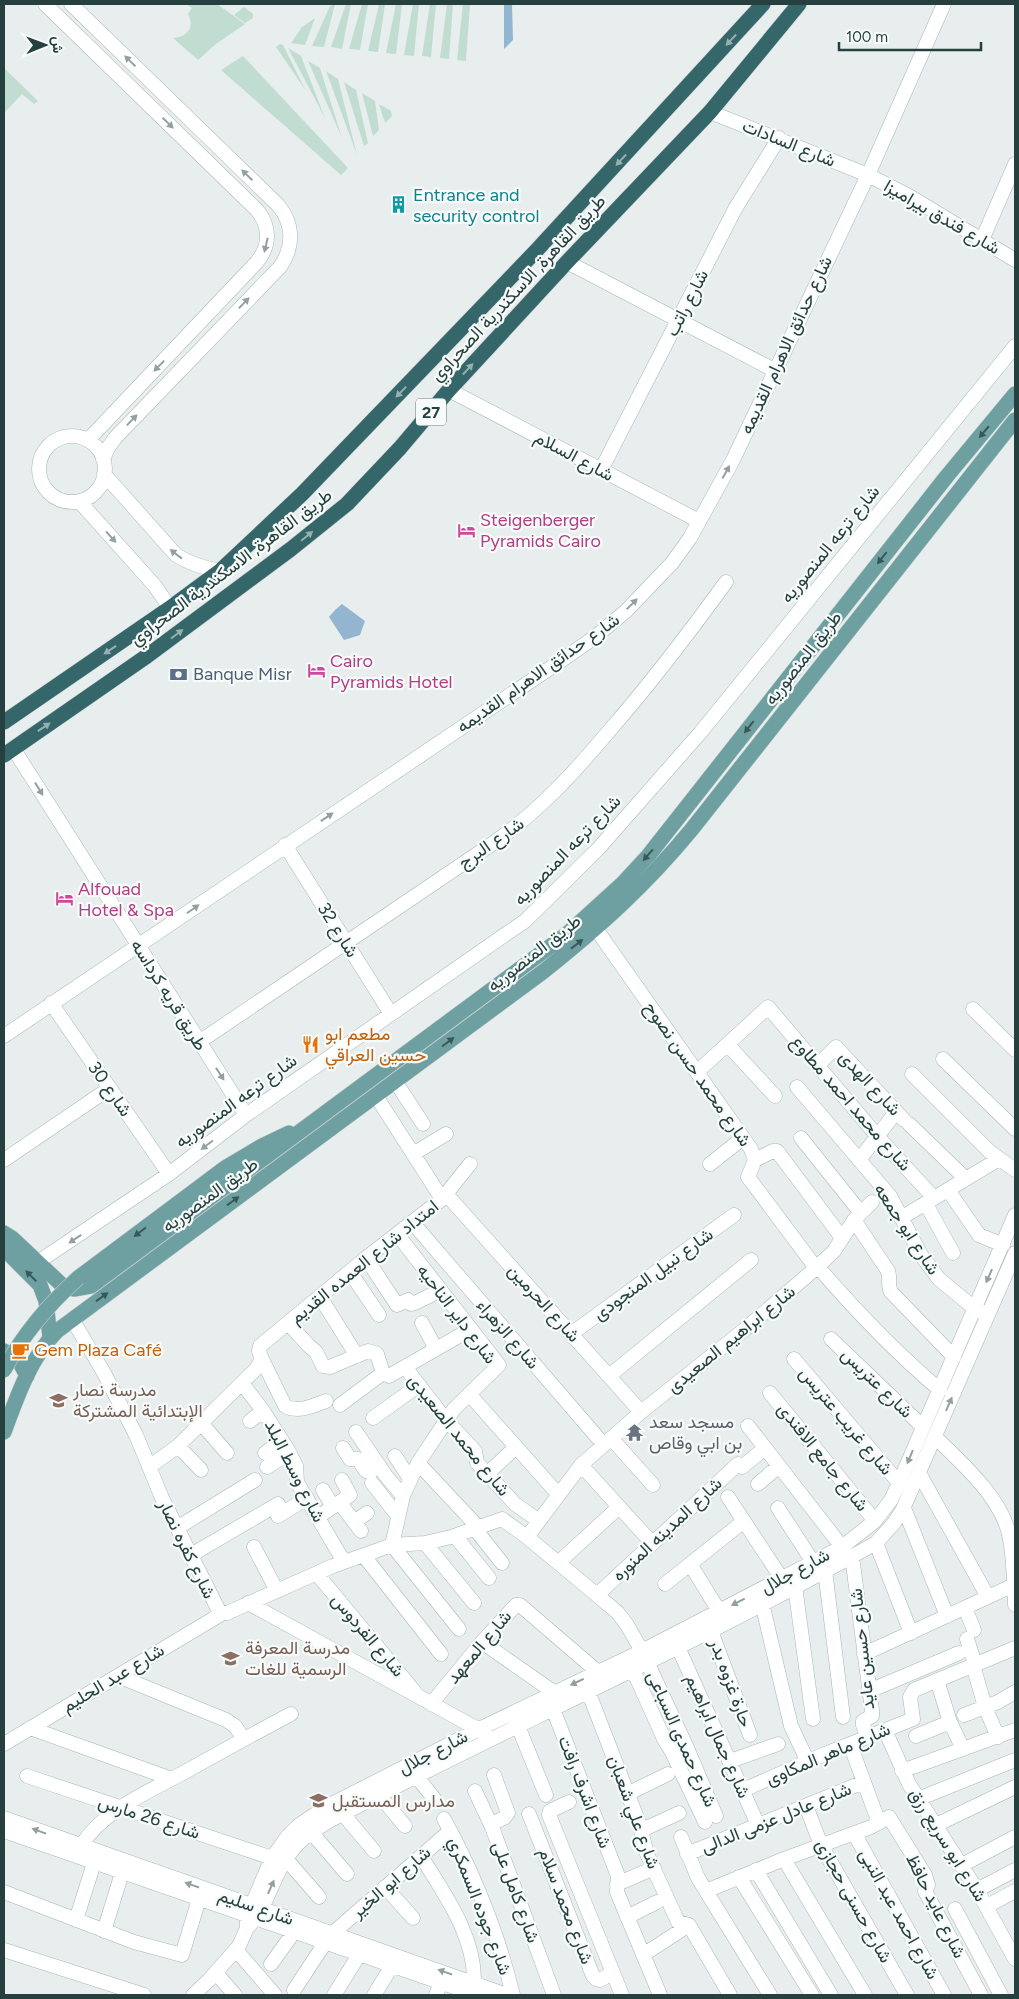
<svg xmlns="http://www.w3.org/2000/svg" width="1019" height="1999" font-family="Figtree,Vazirmatn,sans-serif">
  <rect width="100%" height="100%" fill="#e7eeed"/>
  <path fill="#c1ddd1" d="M186 4H217L245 24 216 44 198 60 173 38C187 37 195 28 188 14L192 8Z
    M335 4 324 47 312 46 330 6Z
    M346 4H351L342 49 331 47Z
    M362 4H368L360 50 349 49Z
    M379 4H385L378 52 368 51Z
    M396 4H402L396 54 386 53Z
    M413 4H419L414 56 404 55Z
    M430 4H436L431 57 422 56Z
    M447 4H453L449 59 440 58Z
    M463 4H470L466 61 457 60Z
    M244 7 253 14V18L245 23 234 15Z
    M315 18 305 45 291 43 302 27Z
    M280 44 283 45 306 91 276 47Z
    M288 48 301 56 325 118Z
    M243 56 348 168 341 175 221 70Z
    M308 61 320 68 342 138Z
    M4 68 38 101 34 104 22 94 4 113Z
    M326 71 338 79 357 155Z
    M344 82 356 90 368 143 364 146Z
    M362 93 375 101 379 130 373 136Z
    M379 104 391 111 392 116 385 123Z"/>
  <path fill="#93b5cf" d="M504 4H512L513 40 504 49Z
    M342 604 365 621 360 635 344 640 329 617 335 610Z"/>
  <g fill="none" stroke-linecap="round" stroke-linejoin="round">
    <defs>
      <path id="minor" d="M45 4 257 210C271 227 270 247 256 263L88 440
        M71 4 278 205C294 224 294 247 280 267L115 438 108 448 103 459
        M710 112 868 175 909 196 1015 260
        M982 240 1015 164
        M567 262 774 370
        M449 390 699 521
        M39 469a33 33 0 1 1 66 0a33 33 0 1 1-66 0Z
        M601 470 713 252 735 209 779 138
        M104 474 176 555C190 564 204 568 220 571
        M79 501 155 586 170 608
        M13 748 246 1115
        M285 845 391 1014
        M596 929 751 1149 755 1160 748 1177 816 1268
        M51 1003 169 1174
        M973 1009 1015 1050
        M4 1036 562 660 595 637 626 611 672 563 690 538 733 460 868 175 944 4
        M199 1042 492 844C539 811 573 774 609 731 651 683 689 633 726 582
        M728 1045 775 1096
        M943 1059 1015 1129
        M818 1065 836 1047 904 1120
        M697 1072 768 1007 879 1138 934 1198
        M912 1074 990 1152 1015 1170
        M395 1081 423 1124
        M797 1087 890 1196 921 1255 939 1279 974 1308 982 1312
        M376 1096 442 1199
        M909 1124 966 1179
        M801 1138 861 1213
        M413 1154 446 1134
        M4 1160 110 1088
        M755 1160 773 1151H777L842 1238
        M859 1160 896 1112
        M710 1164 743 1138
        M948 1190 979 1235 1003 1245
        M446 1194 641 1412
        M926 1204 953 1253
        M901 1218 999 1159
        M854 1220 888 1271C891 1279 887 1285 891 1292L954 1357
        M412 1222 604 1445
        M366 1258 397 1305 408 1300 411 1304 415 1303 441 1290
        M38 1262 169 1174 246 1115 506 934 525 921 598 849 700 733 1015 346
        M818 1267C856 1311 895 1352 940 1390
        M350 1272 379 1315
        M320 1297 357 1356
        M72 1319 104 1373 136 1435 162 1498 219 1611 227 1613 333 1566 392 1545 425 1543 451 1537 502 1519 527 1537 597 1595 618 1613 627 1625 642 1651 687 1748 716 1816
        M288 1323 308 1345 316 1352 323 1366 330 1367 368 1351 377 1354 383 1373 389 1376 471 1329
        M422 1323 436 1349
        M571 1334 734 1215
        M831 1339 923 1427
        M794 1359 899 1483
        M405 1367 446 1420 475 1451 477 1463 480 1466 515 1504 539 1521
        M609 1376 751 1260
        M242 1383 263 1411 288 1450 296 1466 297 1482 344 1562
        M770 1393 875 1521
        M469 1394 558 1494
        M326 1401C313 1406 298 1413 285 1406L261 1357 259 1351 260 1346 366 1258 442 1199 470 1164
        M340 1405 383 1373
        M373 1418 419 1385
        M250 1421 263 1411
        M201 1423 227 1453
        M748 1426 842 1547
        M356 1432 386 1476 403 1496
        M935 1437C962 1463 1004 1500 1010 1539 1014 1560 1014 1583 1015 1605
        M611 1438 653 1485
        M178 1446 201 1470
        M343 1448 350 1459H358L366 1471 370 1472 379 1465
        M265 1453 281 1441
        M395 1456 410 1479
        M418 1463 478 1527
        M581 1465 652 1543
        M149 1467 178 1446 256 1369 260 1363 261 1357
        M267 1467 289 1453
        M742 1467 765 1448
        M919 1473 988 1597
        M487 1474 516 1447
        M372 1483 397 1515
        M758 1484 779 1466
        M323 1490 333 1507
        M728 1497 782 1579
        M340 1503 361 1531
        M778 1508 813 1562
        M904 1508 947 1616
        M278 1516 307 1498
        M318 1517 350 1495 342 1480
        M354 1522 367 1513
        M177 1528 255 1480
        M475 1529 502 1563
        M455 1536 489 1578
        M527 1537 581 1465 641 1412 744 1330 816 1268 834 1251 854 1220 872 1202
        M425 1543 474 1603
        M876 1543 911 1633
        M392 1545 403 1496 418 1463 454 1409 499 1365 397 1234
        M392 1545 459 1629
        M254 1547 277 1591
        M191 1555 278 1504
        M364 1556 441 1654
        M852 1556 872 1710V1716L863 1721V1725L867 1737
        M558 1563 619 1507
        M690 1564 719 1611
        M825 1570 843 1717
        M317 1574 414 1691
        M665 1584 744 1521
        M795 1586 813 1719
        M597 1595 738 1464
        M248 1603 485 1733
        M762 1603 791 1726 808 1762
        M965 1608 974 1630
        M711 1631 750 1735
        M967 1639 975 1664
        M482 1642 555 1693
        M678 1647 758 1825
        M864 1654 1014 1585
        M973 1665 985 1707 998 1737
        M633 1670 665 1741 672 1752 705 1822
        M118 1676 226 1720 235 1726 244 1739
        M937 1680 950 1722 963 1749
        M588 1691 639 1823 647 1854 678 1922 689 1925
        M869 1691 959 1653
        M431 1704 482 1642 516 1605H520L598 1672
        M553 1709 618 1876 617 1892 660 1995
        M964 1715 998 1702 1015 1692
        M518 1726 546 1795
        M30 1728 172 1779
        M885 1730 909 1784 977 1890 1015 1959
        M916 1736 950 1722
        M4 1744 223 1613
        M850 1744 879 1823
        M730 1761 778 1744
        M902 1771 1015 1730
        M27 1776 272 1858
        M417 1777 436 1801
        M743 1790 825 1754 913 1719 910 1697 914 1690 1015 1648
        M475 1791 492 1827 554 1995
        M627 1794 668 1774
        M379 1795 405 1826
        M918 1799 1015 1760
        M569 1802 550 1811 549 1815 622 1995
        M806 1806 821 1845 907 1995
        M343 1814 374 1851
        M529 1814 593 1976 596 1979 600 1980 613 1973
        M4 1818 507 1995
        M444 1819C474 1874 498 1934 513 1995
        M491 1824 504 1818 508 1813 494 1775
        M936 1825 1015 1787
        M642 1830 679 1813
        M4 1831 477 1995
        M311 1832 347 1874
        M854 1833 944 1995
        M681 1837 698 1878 770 1995
        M81 1846C102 1811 148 1792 183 1773 219 1753 255 1733 291 1714
        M687 1854 864 1782
        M421 1856C444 1894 475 1935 474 1982
        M286 1859 319 1897
        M784 1859 865 1995
        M962 1865 1015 1837
        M756 1870 831 1995
        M739 1877 812 1995
        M617 1884 654 1868
        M385 1887 413 1918
        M977 1890 1015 1870
        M706 1891 784 1859 871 1827 889 1817 925 1875 928 1885 925 1891 981 1995
        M4 1892 134 1942 182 1955 199 1899
        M987 1906 1015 1891
        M955 1909 1001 1995
        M627 1917 657 1902
        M76 1920 94 1863
        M689 1925 730 1995
        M247 1928C268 1908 272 1875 291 1852 300 1839 314 1831 327 1822 508 1727 697 1644 876 1543L894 1523 902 1511 1015 1253
        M104 1931 122 1873
        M333 1933 450 1831
        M4 1950 144 1995
        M236 1950 275 1995
        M643 1955 689 1925
        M271 1964 294 1932
        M216 1973 235 1995
        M294 1990 325 1943
        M193 1995 209 1980 239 1946 247 1928V1916L272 1858 287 1837 299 1825 326 1807 479 1729 642 1651 842 1547 875 1521 891 1500 899 1483 1015 1215
        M334 1995 359 1955
        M374 1995 392 1966
        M436 1995 441 1983"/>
      <path id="major" d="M4 1233 12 1238 63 1286 74 1289 91 1286 567 934 622 884 648 856 947 476 1015 394
        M4 1249 40 1285 46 1301 50 1338
        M78 1278 225 1168 262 1146 289 1133
        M4 1351 18 1359 27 1376
        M4 1432C17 1397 30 1358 57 1331L544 971C599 927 646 885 692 829L1015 420"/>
      <path id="highway" d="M4 722 170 608 220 571 302 494 535 252 763 4
        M4 755 147 656 291 549 347 504 400 448 449 390 567 262 710 112 799 4"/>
    </defs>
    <use href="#minor" stroke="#a9b6b6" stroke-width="15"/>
    <use href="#major" stroke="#c2caca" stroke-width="16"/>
    <use href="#highway" stroke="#c2caca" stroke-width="16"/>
    <use href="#minor" stroke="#fff" stroke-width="14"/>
    <use href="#major" stroke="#6ea0a1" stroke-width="15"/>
    <use href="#highway" stroke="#34666a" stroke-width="15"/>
    <defs>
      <path id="major-bridge" d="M4 1370C23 1334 48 1305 78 1278"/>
    </defs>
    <use href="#major-bridge" stroke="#c2caca" stroke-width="16" stroke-linecap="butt"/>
    <use href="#major-bridge" stroke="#6ea0a1" stroke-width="15"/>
  </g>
  <defs><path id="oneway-solid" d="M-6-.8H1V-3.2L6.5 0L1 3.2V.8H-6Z" transform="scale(1.25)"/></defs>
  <g fill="#96b0b2">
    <use href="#oneway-solid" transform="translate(731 40) rotate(133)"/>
    <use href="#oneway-solid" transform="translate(621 160) rotate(133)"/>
    <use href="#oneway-solid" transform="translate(468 369) rotate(-47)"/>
    <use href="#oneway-solid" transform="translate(401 392) rotate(134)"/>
    <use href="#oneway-solid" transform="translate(307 536) rotate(-39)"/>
    <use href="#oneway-solid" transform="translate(177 634) rotate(-37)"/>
    <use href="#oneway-solid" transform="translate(110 650) rotate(146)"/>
    <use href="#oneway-solid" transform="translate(44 727) rotate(-34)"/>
  </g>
  <g fill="#92a0a0">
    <use href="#oneway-solid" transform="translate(130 61) rotate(-136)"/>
    <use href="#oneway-solid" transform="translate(168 123) rotate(44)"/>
    <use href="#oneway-solid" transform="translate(247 175) rotate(-136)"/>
    <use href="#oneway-solid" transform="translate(266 245) rotate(103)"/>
    <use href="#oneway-solid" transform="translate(244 303) rotate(-46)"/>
    <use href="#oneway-solid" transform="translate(159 366) rotate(134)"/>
    <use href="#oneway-solid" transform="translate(132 420) rotate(-46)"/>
    <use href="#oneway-solid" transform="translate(726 472) rotate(-61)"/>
    <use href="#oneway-solid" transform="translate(111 537) rotate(48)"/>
    <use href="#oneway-solid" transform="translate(176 554) rotate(-142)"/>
    <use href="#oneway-solid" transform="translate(632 604) rotate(-45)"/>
    <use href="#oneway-solid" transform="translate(39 789) rotate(58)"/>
    <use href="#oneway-solid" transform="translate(327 817) rotate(-34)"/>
    <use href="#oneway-solid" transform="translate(193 909) rotate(-35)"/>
    <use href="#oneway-solid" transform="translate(220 1074) rotate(57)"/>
    <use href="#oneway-solid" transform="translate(207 1145) rotate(143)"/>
    <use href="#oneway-solid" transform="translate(75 1239) rotate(146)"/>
    <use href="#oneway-solid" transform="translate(989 1276) rotate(114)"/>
    <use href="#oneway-solid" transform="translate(949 1404) rotate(-66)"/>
    <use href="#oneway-solid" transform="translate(910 1457) rotate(113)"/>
    <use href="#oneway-solid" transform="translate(738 1602) rotate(153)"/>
    <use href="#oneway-solid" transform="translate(577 1682) rotate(155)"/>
    <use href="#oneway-solid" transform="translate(39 1831) rotate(-160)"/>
    <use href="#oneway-solid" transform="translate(192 1885) rotate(-161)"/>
    <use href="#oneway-solid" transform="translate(271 1887) rotate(-66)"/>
    <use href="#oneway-solid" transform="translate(445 1972) rotate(-161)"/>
  </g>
  <g fill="#385858">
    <use href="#oneway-solid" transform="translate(984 432) rotate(130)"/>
    <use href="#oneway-solid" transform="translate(882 558) rotate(128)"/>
    <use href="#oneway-solid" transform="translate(749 727) rotate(128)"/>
    <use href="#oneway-solid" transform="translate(648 855) rotate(131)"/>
    <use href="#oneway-solid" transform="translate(577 944) rotate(-38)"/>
    <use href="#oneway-solid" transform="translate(448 1042) rotate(-37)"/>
    <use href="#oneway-solid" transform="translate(233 1201) rotate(-36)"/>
    <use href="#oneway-solid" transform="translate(140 1232) rotate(143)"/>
    <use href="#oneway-solid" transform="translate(31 1276) rotate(-135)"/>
    <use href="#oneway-solid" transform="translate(102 1297) rotate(-36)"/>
  </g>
  <defs>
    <symbol id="building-bare" viewBox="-9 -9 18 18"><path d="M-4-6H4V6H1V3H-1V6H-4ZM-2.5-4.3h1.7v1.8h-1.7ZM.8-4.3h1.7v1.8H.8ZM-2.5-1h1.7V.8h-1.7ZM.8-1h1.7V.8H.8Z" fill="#0f9aa8" stroke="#f7fbfa" stroke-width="2.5" paint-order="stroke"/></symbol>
    <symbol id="hotel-bare" viewBox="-9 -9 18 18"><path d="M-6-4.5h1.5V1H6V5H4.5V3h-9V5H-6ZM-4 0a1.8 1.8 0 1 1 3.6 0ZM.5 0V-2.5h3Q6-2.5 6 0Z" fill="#d1479c" stroke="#f7fbfa" stroke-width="2.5" paint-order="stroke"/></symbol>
    <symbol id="bank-bare" viewBox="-9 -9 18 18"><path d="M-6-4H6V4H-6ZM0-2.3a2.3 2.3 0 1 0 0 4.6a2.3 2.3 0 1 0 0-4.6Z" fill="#5c6f8a" stroke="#f7fbfa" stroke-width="2.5" paint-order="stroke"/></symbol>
    <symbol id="restaurant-bare" viewBox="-9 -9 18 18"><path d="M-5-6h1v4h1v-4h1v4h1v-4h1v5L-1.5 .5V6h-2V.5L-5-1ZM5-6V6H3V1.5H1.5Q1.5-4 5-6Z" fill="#e8710a" stroke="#f7fbfa" stroke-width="2.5" paint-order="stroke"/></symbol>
    <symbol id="cafe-bare" viewBox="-9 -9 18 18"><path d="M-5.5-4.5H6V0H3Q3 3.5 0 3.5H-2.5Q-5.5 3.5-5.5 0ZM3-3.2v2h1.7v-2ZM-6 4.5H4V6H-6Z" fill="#e8710a" stroke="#f7fbfa" stroke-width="2.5" paint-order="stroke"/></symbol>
    <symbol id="school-bare" viewBox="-9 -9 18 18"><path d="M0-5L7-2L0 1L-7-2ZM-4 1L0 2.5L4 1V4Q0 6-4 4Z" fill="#8d6e63" stroke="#f7fbfa" stroke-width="2.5" paint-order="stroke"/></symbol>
    <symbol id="temple-bare" viewBox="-9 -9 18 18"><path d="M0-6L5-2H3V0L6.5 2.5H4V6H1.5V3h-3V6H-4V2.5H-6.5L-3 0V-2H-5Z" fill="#6b7280" stroke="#f7fbfa" stroke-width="2.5" paint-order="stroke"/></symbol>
  </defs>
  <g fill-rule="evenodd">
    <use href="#building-bare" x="386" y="192" width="25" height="25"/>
    <use href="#hotel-bare" x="454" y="518" width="25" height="25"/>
    <use href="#hotel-bare" x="304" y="658" width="25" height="25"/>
    <use href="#bank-bare" x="166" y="662" width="25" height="25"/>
    <use href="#hotel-bare" x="52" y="886" width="25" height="25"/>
    <use href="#restaurant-bare" x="298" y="1032" width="25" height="25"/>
    <use href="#cafe-bare" x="8" y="1338" width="25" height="25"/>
    <use href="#school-bare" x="46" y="1388" width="25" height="25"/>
    <use href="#temple-bare" x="622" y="1420" width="25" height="25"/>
    <use href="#school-bare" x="218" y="1646" width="25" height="25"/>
    <use href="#school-bare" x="306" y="1788" width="25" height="25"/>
  </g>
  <g text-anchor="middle" stroke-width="4.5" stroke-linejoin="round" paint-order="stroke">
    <rect fill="#f7fbfa" stroke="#657878" stroke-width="1" x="416" y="398.5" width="30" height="27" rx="4"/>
    <g font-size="16" font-weight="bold" fill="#264040">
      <text x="431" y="418">27</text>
    </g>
    <g font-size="18" fill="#264040" stroke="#f7fbfa">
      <text transform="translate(789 143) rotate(22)" y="6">شارع السادات</text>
      <text transform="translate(942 217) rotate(30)" y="6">شارع فندق بيراميزا</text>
      <text transform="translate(518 288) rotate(-47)" y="6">طريق القاهرة, الاسكندرية الصحراوي</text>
      <text transform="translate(687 303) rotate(-63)" y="6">شارع راتب</text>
      <text transform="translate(786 345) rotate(-65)" y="6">شارع حدائق الاهرام القديمه</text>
      <text transform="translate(574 456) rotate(28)" y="6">شارع السلام</text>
      <text transform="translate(830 544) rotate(-51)" y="6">شارع ترعه المنصوريه</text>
      <text transform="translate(231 567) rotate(-37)" y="6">طريق القاهرة, الاسكندرية الصحراوي</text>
      <text transform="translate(803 658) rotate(-52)" y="6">طريق المنصوريه</text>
      <text transform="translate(538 673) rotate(-35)" y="6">شارع حدائق الاهرام القديمه</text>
      <text transform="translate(491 843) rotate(-35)" y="6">شارع البرج</text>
      <text transform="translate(567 850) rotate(-46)" y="6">شارع ترعه المنصوريه</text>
      <text transform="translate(338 930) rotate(58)" y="6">شارع 32</text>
      <text transform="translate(534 953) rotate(-38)" y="6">طريق المنصوريه</text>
      <text transform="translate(169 995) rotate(58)" y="6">طريق قريه كرداسه</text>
      <text transform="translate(698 1074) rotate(55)" y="6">شارع محمد حسن نصوح</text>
      <text transform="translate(870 1083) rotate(47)" y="6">شارع الهدى</text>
      <text transform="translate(110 1089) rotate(55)" y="6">شارع 30</text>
      <text transform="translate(236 1101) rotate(-36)" y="6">شارع ترعه المنصوريه</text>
      <text transform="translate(851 1103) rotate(49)" y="6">شارع محمد احمد مطاوع</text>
      <text transform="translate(210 1195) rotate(-36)" y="6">طريق المنصوريه</text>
      <text transform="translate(907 1229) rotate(57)" y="6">شارع ابو جمعه</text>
      <text transform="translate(364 1262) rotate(-39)" y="6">امتداد شارع العمده القديم</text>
      <text transform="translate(653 1274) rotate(-36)" y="6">شارع نبيل المنجودى</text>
      <text transform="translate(544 1303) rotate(48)" y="6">شارع الحرمين</text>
      <text transform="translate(457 1314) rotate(53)" y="6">شارع داير الناحيه</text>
      <text transform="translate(508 1334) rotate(49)" y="6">شارع الزهراء</text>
      <text transform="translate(731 1339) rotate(-39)" y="6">شارع ابراهيم الصعيدى</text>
      <text transform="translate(877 1383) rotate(44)" y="6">شارع عتريس</text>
      <text transform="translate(846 1421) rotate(50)" y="6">شارع غريب عتريس</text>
      <text transform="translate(459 1435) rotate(51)" y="6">شارع محمد الصعيدى</text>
      <text transform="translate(823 1457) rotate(51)" y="6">شارع جامع الافندى</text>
      <text transform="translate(295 1471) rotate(63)" y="6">شارع وسط البلد</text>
      <text transform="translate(667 1529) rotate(-43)" y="6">شارع المدينه المنوره</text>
      <text transform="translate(187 1549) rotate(64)" y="6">شارع كفره نصار</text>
      <text transform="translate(795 1571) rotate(-28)" y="6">شارع جلال</text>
      <text transform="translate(368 1635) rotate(50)" y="6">شارع الفردوس</text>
      <text transform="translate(479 1647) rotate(-50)" y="6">شارع المعهد</text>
      <text transform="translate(862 1649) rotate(-96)" y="6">شارع حسين عايد</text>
      <text transform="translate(113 1678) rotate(-31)" y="6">شارع عبد الحليم</text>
      <text transform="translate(731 1683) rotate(70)" y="6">حارة غزوه بدر</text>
      <text transform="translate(718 1736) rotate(66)" y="6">شارع جمال ابراهيم</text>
      <text transform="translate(682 1739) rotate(66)" y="6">شارع حمدى السباعى</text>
      <text transform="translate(433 1752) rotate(-27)" y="6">شارع جلال</text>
      <text transform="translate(828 1754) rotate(-23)" y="6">شارع ماهر المكاوى</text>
      <text transform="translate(585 1792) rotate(69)" y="6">شارع اشرف رافت</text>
      <text transform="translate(634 1812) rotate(70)" y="6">شارع علي شعبان</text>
      <text transform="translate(149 1817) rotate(18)" y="6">شارع 26 مارس</text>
      <text transform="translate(776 1818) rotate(-22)" y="6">شارع عادل عزمى الدالى</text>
      <text transform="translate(948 1845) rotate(58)" y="6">شارع ابو سريع رزق</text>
      <text transform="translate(391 1882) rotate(-41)" y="6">شارع ابو الخير</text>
      <text transform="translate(516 1892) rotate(70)" y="6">شارع كامل على</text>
      <text transform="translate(854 1901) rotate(61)" y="6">شارع حسنى حجازى</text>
      <text transform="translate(480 1906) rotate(69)" y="6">شارع جوده السمكري</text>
      <text transform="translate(566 1906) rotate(69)" y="6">شارع محمد سلام</text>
      <text transform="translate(936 1906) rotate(64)" y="6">شارع عايد حافظ</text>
      <text transform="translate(256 1907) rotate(19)" y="6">شارع سليم</text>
      <text transform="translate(899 1914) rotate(61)" y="6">شارع احمد عبد النبى</text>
    </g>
    <g font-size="18" fill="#0d838f" stroke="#f7fbfa" text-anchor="start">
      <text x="413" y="201">Entrance and<tspan x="413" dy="21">security control</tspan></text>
    </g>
    <g font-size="18" fill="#b23c85" stroke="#f7fbfa" text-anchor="start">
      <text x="480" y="526">Steigenberger<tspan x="480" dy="21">Pyramids Cairo</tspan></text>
      <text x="330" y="667">Cairo<tspan x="330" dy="21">Pyramids Hotel</tspan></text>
      <text x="78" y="895">Alfouad<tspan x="78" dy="21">Hotel &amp; Spa</tspan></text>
    </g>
    <g font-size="18" fill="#4e5e75" stroke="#f7fbfa" text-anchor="start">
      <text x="193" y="680">Banque Misr</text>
    </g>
    <g font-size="18" fill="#c56008" stroke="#f7fbfa" text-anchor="start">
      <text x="325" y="1040">مطعم ابو<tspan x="325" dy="21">حسين العراقي</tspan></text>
      <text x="34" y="1356">Gem Plaza Café</text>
    </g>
    <g font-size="18" fill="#785e54" stroke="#f7fbfa" text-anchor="start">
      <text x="73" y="1396">مدرسة نصار<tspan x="73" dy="21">الإبتدائية المشتركة</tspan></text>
      <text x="245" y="1654">مدرسة المعرفة<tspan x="245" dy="21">الرسمية للغات</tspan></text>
      <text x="332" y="1807">مدارس المستقبل</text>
    </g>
    <g font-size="18" fill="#5b616d" stroke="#f7fbfa" text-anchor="start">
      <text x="649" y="1428">مسجد سعد<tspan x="649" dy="21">بن ابي وقاص</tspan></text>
    </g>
  </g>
  <rect width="1019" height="1999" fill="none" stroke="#264040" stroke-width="10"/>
  <g transform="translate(45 45) rotate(89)" stroke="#f7fbfa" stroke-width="4" paint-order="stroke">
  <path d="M0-4L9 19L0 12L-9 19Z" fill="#264040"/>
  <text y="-8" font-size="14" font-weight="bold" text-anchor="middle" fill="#264040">ش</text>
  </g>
  <path d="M839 42v8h142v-8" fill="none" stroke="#264040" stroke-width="2.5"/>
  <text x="846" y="42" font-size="15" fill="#264040" stroke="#f7fbfa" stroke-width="4" paint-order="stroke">100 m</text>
</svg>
